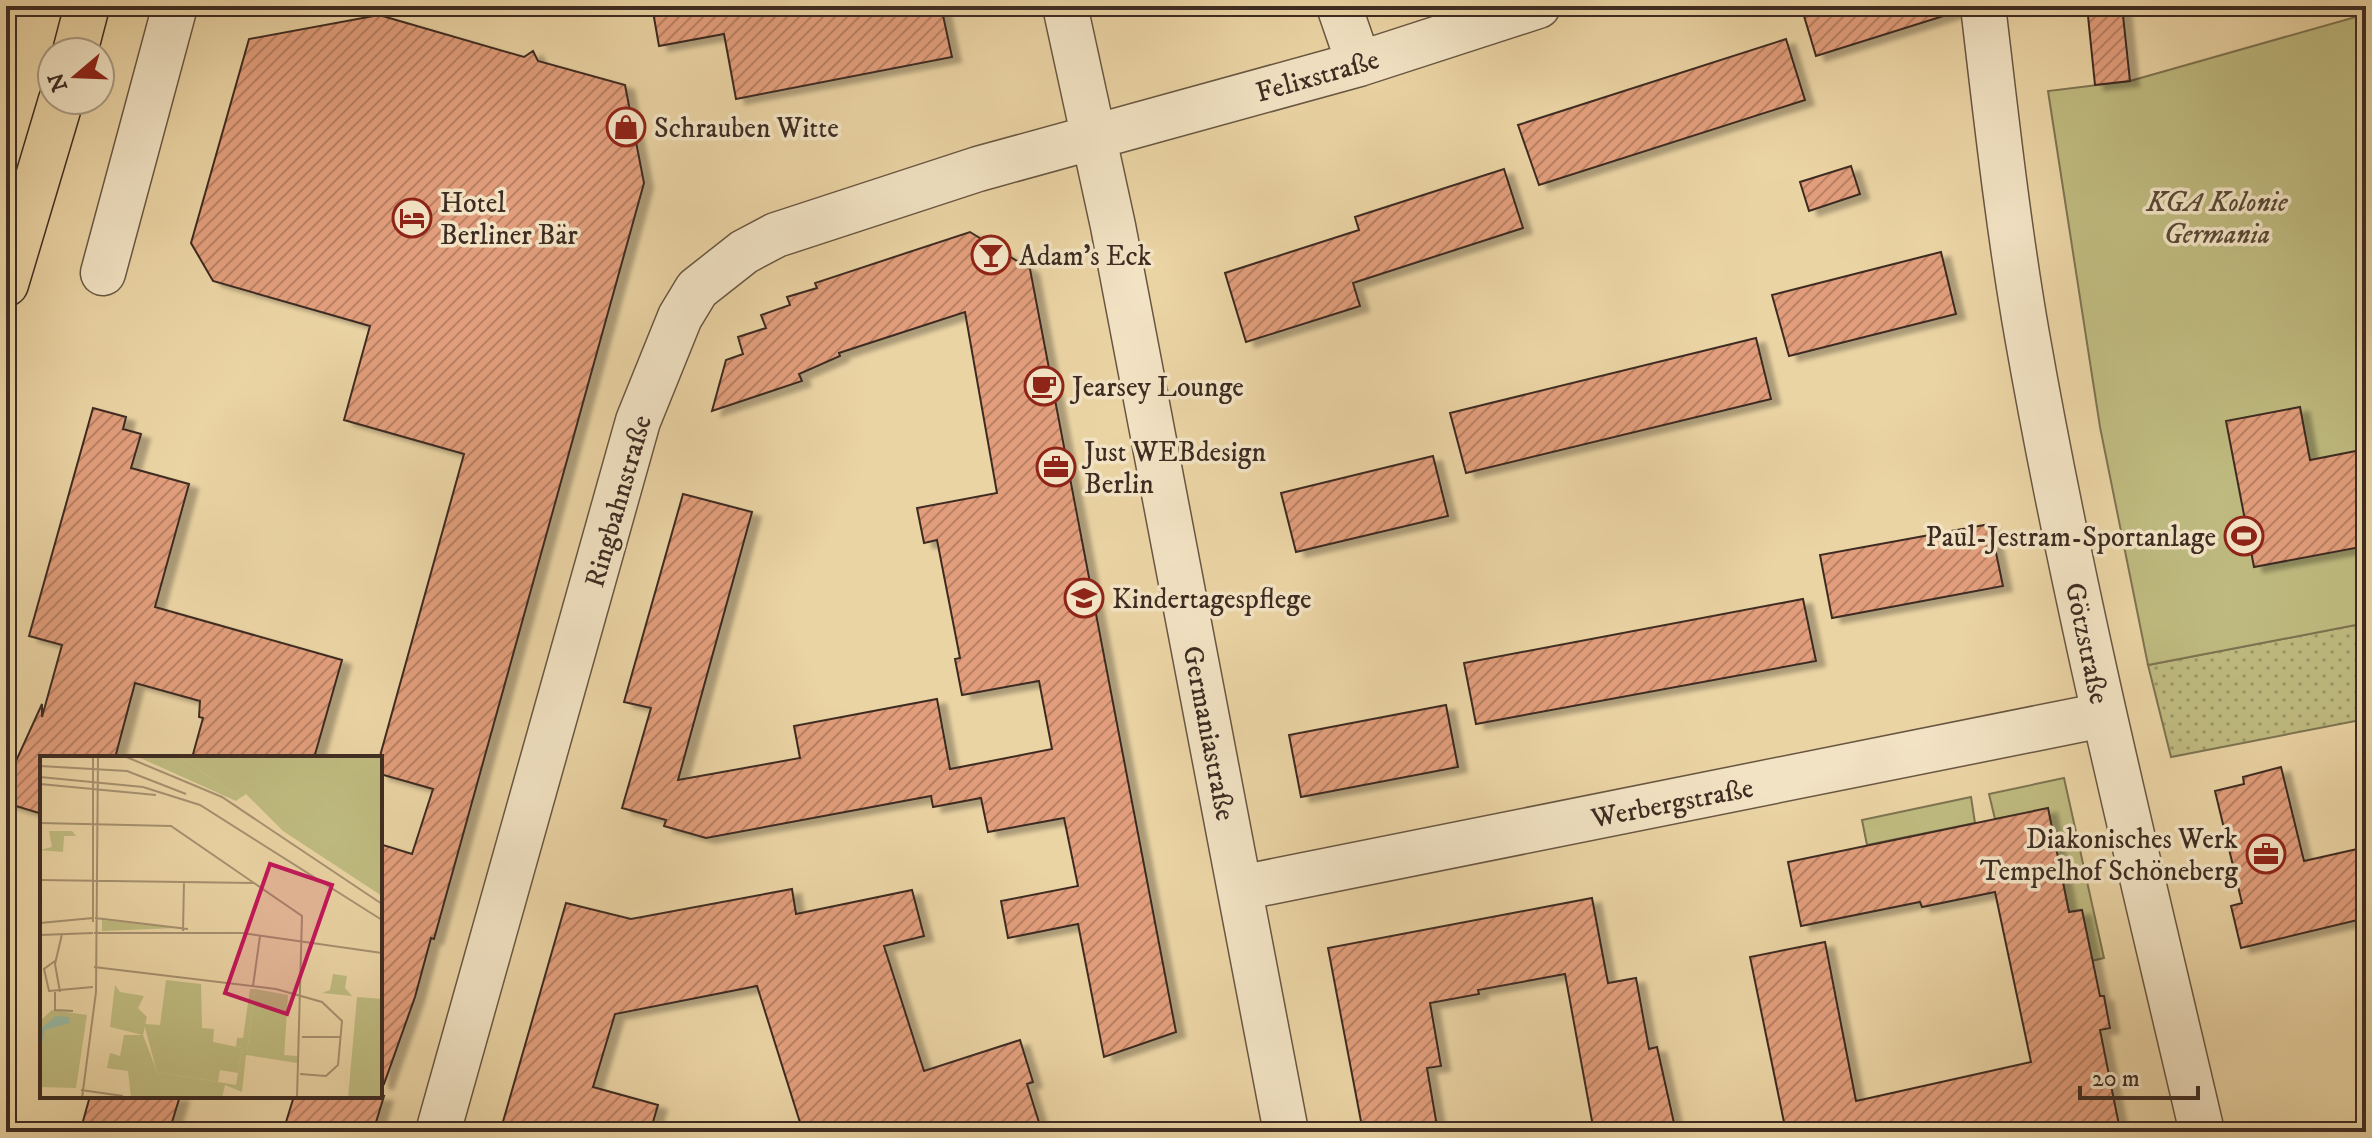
<svg xmlns="http://www.w3.org/2000/svg" width="2372" height="1138" font-family="'IM FELL DW Pica',serif">
  <defs>
    <pattern id="park-dots" width="8" height="8" patternUnits="userSpaceOnUse" patternTransform="scale(2)"><rect width="8" height="8" fill="#bfbb80"/><path d="M2 2h.1M6 6h.1" fill="none" stroke="#9d9868" stroke-width="1.8" stroke-linecap="round"/></pattern>
    <pattern id="building-hatch" width="6" height="6" patternUnits="userSpaceOnUse" patternTransform="scale(2)"><rect width="6" height="6" fill="#e29e7b"/><path d="M-1 1l2-2M0 6l6-6M5 7l2-2" fill="none" stroke="#b98164"/></pattern>
    <filter id="shadow"><feDropShadow dx="9" dy="5" stdDeviation="2" flood-color="#0004"/></filter>
  </defs>
  <rect width="100%" height="100%" fill="#ebd4a4"/>
  <filter id="stains"><feTurbulence type="fractalNoise" baseFrequency=".0025" numOctaves="4"/><feColorMatrix values="0 0 0 0 .2 0 0 0 0 .09 0 0 0 0 .02 0 0 0 .5 -.17"/></filter>
  <radialGradient id="worn" r=".72"><stop offset=".6" stop-color="#630" stop-opacity="0"/><stop offset="1" stop-color="#630" stop-opacity=".3"/></radialGradient>
  <path fill="url(#park-dots)" stroke="#7e7451" stroke-width="2" d="M2366 623V719L2171 757 2148 665Z"/>
  <path fill="#bfbb80" stroke="#7e7451" stroke-width="2" d="M2366 14V623L2148 665 2100 427 2048 91 2130 81Z
    M2064 778 2104 958 2083 963 2082 910 2069 912 2048 809 1995 819 1989 794Z
    M1971 797 1975 823 1867 845 1862 820Z"/>
  <path fill="url(#building-hatch)" stroke="#3e2c22" stroke-width="2" filter="url(#shadow)" d="M652 6H941L952 57 736 99 724 34 659 46Z
    M1801 6H1952L1953 13 1816 56Z
    M2087 6H2122L2130 81 2095 85Z
    M379 15 524 57 533 51 538 61 625 85 644 183 434 939 431 938 415 997 384 1084 380 1083V844L412 854 433 789 380 774V756L464 454 344 420 370 326 213 281 191 243 249 39Z
    M1786 39 1805 100 1539 185 1518 125Z
    M1851 166 1860 194 1809 211 1800 182Z
    M1504 169 1523 228 1353 283 1360 306 1246 342 1225 273 1359 230 1355 217Z
    M970 232 1030 269 1176 1032 1104 1057 1078 924 1008 938 1001 901 1078 886 1064 818 988 832 981 798 933 807 931 796 706 838 664 826 666 820 622 808 651 708 624 702 683 494 752 512 678 780 800 758 794 726 937 699 950 769 1052 749 1039 681 962 695 955 659 960 658 937 540 924 543 917 508 997 493 965 312 839 353 840 356 799 374 802 381 712 411 726 360 743 354 738 337 766 328 761 315 790 305 787 297 817 288 815 283Z
    M1941 252 1956 314 1789 356 1772 295Z
    M1756 338 1771 399 1466 473 1450 413Z
    M2300 407 2310 460 2366 449V546L2254 567 2226 421Z
    M93 408 126 417 123 429 141 434 131 468 189 484 155 607 342 660 314 758H192L203 718 199 717 200 701 135 683 115 758H42V814L6 803V783L42 704V717L62 645 29 636Z
    M1433 456 1448 516 1296 552 1281 493Z
    M1990 524 2003 586 1832 618 1820 555Z
    M1803 599 1816 661 1476 724 1464 663Z
    M1446 705 1458 767 1301 797 1289 735Z
    M2281 767 2304 861 2366 847V918L2241 948 2231 906 2242 903 2215 791 2244 784 2243 777Z
    M2048 808 2069 912 2082 910 2100 996H2104L2110 1028 2100 1030 2119 1125 2086 1132H1905L1903 1123 1841 1132H1786L1750 957 1825 942 1856 1101 2031 1062 1995 892 1922 907 1920 902 1801 926 1788 862Z
    M792 889 796 914 912 890 924 936 884 946 924 1071 1020 1040 1033 1082 1027 1084 1042 1132H803L757 986 615 1014 593 1087 658 1105 650 1132H500L566 903 631 919Z
    M1592 898 1608 983 1636 978 1649 1049 1657 1047 1676 1132H1594L1565 974 1478 990 1479 994 1430 1003 1441 1066 1427 1068 1438 1132H1363L1328 948Z
    M90 1096H180L169 1132H80Z
    M294 1096H384L373 1132H283Z"/>
  <g fill="none" stroke-linecap="round" stroke-linejoin="round">
    <defs>
      <path id="minor" d="M1065 6 1113 226 1286 1132
        M1339 6 1359 64
        M1983 6C1996 116 2008 226 2027 335 2074 603 2140 867 2202 1132
        M103 273 175 6
        M1240 888 2103 715
        M438 1132 638 421 680 317 697 289 744 252 776 235 978 169 1359 64 1538 6"/>
      <path id="highway" d="M75 52 87 6
        M6 284 61 100"/>
    </defs>
    <use href="#minor" stroke="#695642" stroke-width="47"/>
    <use href="#highway" stroke="#3e2c22" stroke-width="47"/>
    <use href="#minor" stroke="#f2e3c4" stroke-width="44"/>
    <use href="#highway" stroke="#ebd4a4" stroke-width="44"/>
  </g>
  <defs>
    <symbol id="shop-ring" viewBox="-11 -11 22 22"><circle r="9.5" fill="#f2e3c4" stroke="#8f2418" stroke-width="1.5"/><path d="M-5-2.5h2.3a2.7 3.5 0 0 1 5.4 0H5L5.5 6h-11ZM-1.5-2.5h3a1.5 2.3 0 0 0-3 0Z" fill="#8f2418"/></symbol>
    <symbol id="hotel-ring" viewBox="-11 -11 22 22"><circle r="9.5" fill="#f2e3c4" stroke="#8f2418" stroke-width="1.5"/><path d="M-6-4.5h1.5V1H6V5H4.5V3h-9V5H-6ZM-4 0a1.8 1.8 0 1 1 3.6 0ZM.5 0V-2.5h3Q6-2.5 6 0Z" fill="#8f2418"/></symbol>
    <symbol id="bar-ring" viewBox="-11 -11 22 22"><circle r="9.5" fill="#f2e3c4" stroke="#8f2418" stroke-width="1.5"/><path d="M-6-5H6L.8 .8V4.5H3.5V6h-7V4.5H-.8V.8Z" fill="#8f2418"/></symbol>
    <symbol id="cafe-ring" viewBox="-11 -11 22 22"><circle r="9.5" fill="#f2e3c4" stroke="#8f2418" stroke-width="1.5"/><path d="M-5.5-4.5H6V0H3Q3 3.5 0 3.5H-2.5Q-5.5 3.5-5.5 0ZM3-3.2v2h1.7v-2ZM-6 4.5H4V6H-6Z" fill="#8f2418"/></symbol>
    <symbol id="office-ring" viewBox="-11 -11 22 22"><circle r="9.5" fill="#f2e3c4" stroke="#8f2418" stroke-width="1.5"/><path d="M-6-3h4V-5.5h4V-3h4V5H-6ZM-1-4.5V-3h2v-1.5ZM-6 0V1H6V0Z" fill="#8f2418"/></symbol>
    <symbol id="stadium-ring" viewBox="-11 -11 22 22"><circle r="9.5" fill="#f2e3c4" stroke="#8f2418" stroke-width="1.5"/><path d="M0-5a6.5 5 0 1 0 0 10a6.5 5 0 1 0 0-10ZM-3.5-1.8h7v3.6h-7Z" fill="#8f2418"/></symbol>
    <symbol id="school-ring" viewBox="-11 -11 22 22"><circle r="9.5" fill="#f2e3c4" stroke="#8f2418" stroke-width="1.5"/><path d="M0-5L7-2L0 1L-7-2ZM-4 1L0 2.5L4 1V4Q0 6-4 4Z" fill="#8f2418"/></symbol>
  </defs>
  <g fill-rule="evenodd">
    <use href="#shop-ring" x="604" y="105" width="44" height="44"/>
    <use href="#hotel-ring" x="390" y="196" width="44" height="44"/>
    <use href="#bar-ring" x="969" y="233" width="44" height="44"/>
    <use href="#cafe-ring" x="1022" y="364" width="44" height="44"/>
    <use href="#office-ring" x="1034" y="445" width="44" height="44"/>
    <use href="#stadium-ring" x="2222" y="514" width="44" height="44"/>
    <use href="#school-ring" x="1062" y="576" width="44" height="44"/>
    <use href="#office-ring" x="2244" y="832" width="44" height="44"/>
  </g>
  <g text-anchor="middle" stroke-width="7" stroke-linejoin="round" paint-order="stroke">
    <g font-size="28" fill="#3e2c22" stroke="#f2e3c4">
      <text transform="translate(1317 75) rotate(-16)" y="10">Felixstraße</text>
      <text transform="translate(617 501) rotate(-74)" y="10">Ringbahnstraße</text>
      <text transform="translate(2088 643) rotate(78)" y="10">Götzstraße</text>
      <text transform="translate(1210 733) rotate(79)" y="10">Germaniastraße</text>
      <text transform="translate(1672 802) rotate(-11)" y="10">Werbergstraße</text>
    </g>
    <g font-size="28" fill="#3e2c22" stroke="#f2e3c4" text-anchor="start">
      <text x="654" y="137">Schrauben Witte</text>
      <text x="440" y="212">Hotel<tspan x="440" dy="32">Berliner Bär</tspan></text>
      <text x="1019" y="265">Adam's Eck</text>
      <text x="1072" y="396">Jearsey Lounge</text>
      <text x="1084" y="461">Just WEBdesign<tspan x="1084" dy="32">Berlin</tspan></text>
      <text x="2216" y="546" text-anchor="end">Paul-Jestram-Sportanlage</text>
      <text x="1112" y="608">Kindertagespflege</text>
      <text x="2238" y="848" text-anchor="end">Diakonisches Werk<tspan x="2238" dy="32">Tempelhof Schöneberg</tspan></text>
    </g>
    <g font-size="28" font-style="italic" fill="#584935" stroke="#f2e3c4">
      <text x="2217" y="211">KGA Kolonie<tspan x="2217" dy="32">Germania</tspan></text>
    </g>
  </g>
  <g transform="translate(40 756)">
    <rect width="342" height="342" fill="#ebd4a4"/>
    <path d="M9 75H32L36 80H24L23 96 0 94 12 91ZM62 164 138 172 62 175ZM293 218 307 220 305 232 312 240 282 237 290 234Z" fill="#bfbb80"/>
    <path d="M75 229 80 236 104 240 98 252 107 261 103 279 70 271Z" fill="#bfbb80"/>
    <path d="M139 0H342V140L243 75 206 38 200 42ZM210 233H215L207 296 257 300V307L206 299 202 336 185 329 182 342H91L88 315 67 312 70 297 80 300 84 279H103L117 316 196 329 202 292 196 291 197 282H203ZM12 254 47 259 36 332 0 331V265Z" fill="#bfbb80"/>
    <path d="M96 0H139L200 42 196 45ZM126 224 161 228 162 272 174 273 173 286 202 292 198 317 180 314 178 326 117 316 104 268 120 269ZM215 233 248 239 244 302 207 296ZM317 241 342 243V342H308Z" fill="#bfbb80"/>
    <path d="M16 260 29 261 30 267 5 274 0 296V273Z" fill="#99b9a2"/>
    <path fill="none" stroke="#a69170" stroke-width="2" d="M84 0 182 41 342 148M0 10 87 15 146 38M0 21 103 31 160 49 342 164M0 28 116 39M0 67 131 70 262 160 257 342M0 124 214 127M55 162 148 173M53 166V0M0 167 53 162M143 175 144 125M54 177H202L342 197M0 179 53 177M15 205 4 213 9 235 53 231M54 211 236 233 282 246 302 265 298 309 286 320 260 318M213 230 220 180M15 236V254L33 255M20 236 15 208 22 178M262 281H301M41 334 83 340M42 342 56 236 58 0"/>
    <path fill="#c2185b" fill-opacity="0.15" stroke="#c2185b" stroke-width="4" d="M230 108 292 129 247 258 185 237Z"/>
    <rect width="342" height="342" fill="none" stroke="#3e2c22" stroke-width="4"/>
  </g>
  <rect width="2372" height="1138" fill="none" stroke="#ebd4a4" stroke-width="32"/>
  <rect x="8" y="8" width="2356" height="1122" fill="none" stroke="#3e2c22" stroke-width="4"/>
  <rect x="16" y="16" width="2340" height="1106" fill="none" stroke="#3e2c22" stroke-width="2"/>
  <g transform="translate(76 76) rotate(251)"><circle r="38" fill="#f2e3c4" stroke="#aa9a83" stroke-width="2"/>
  <path d="M0-6L14 30L0 20L-14 30Z" fill="#8f2418"/>
  <text y="-12" font-size="22" font-weight="bold" text-anchor="middle" fill="#3e2c22">N</text>
  </g>
  <path d="M2080 1086v12h118v-12" fill="none" stroke="#3e2c22" stroke-width="4"/>
  <text x="2092" y="1086" font-size="24" fill="#3e2c22" stroke="#f2e3c4" stroke-width="6" paint-order="stroke">20 m</text>
  <rect width="100%" height="100%" filter="url(#stains)"/>
  <rect width="100%" height="100%" fill="url(#worn)"/>
</svg>
